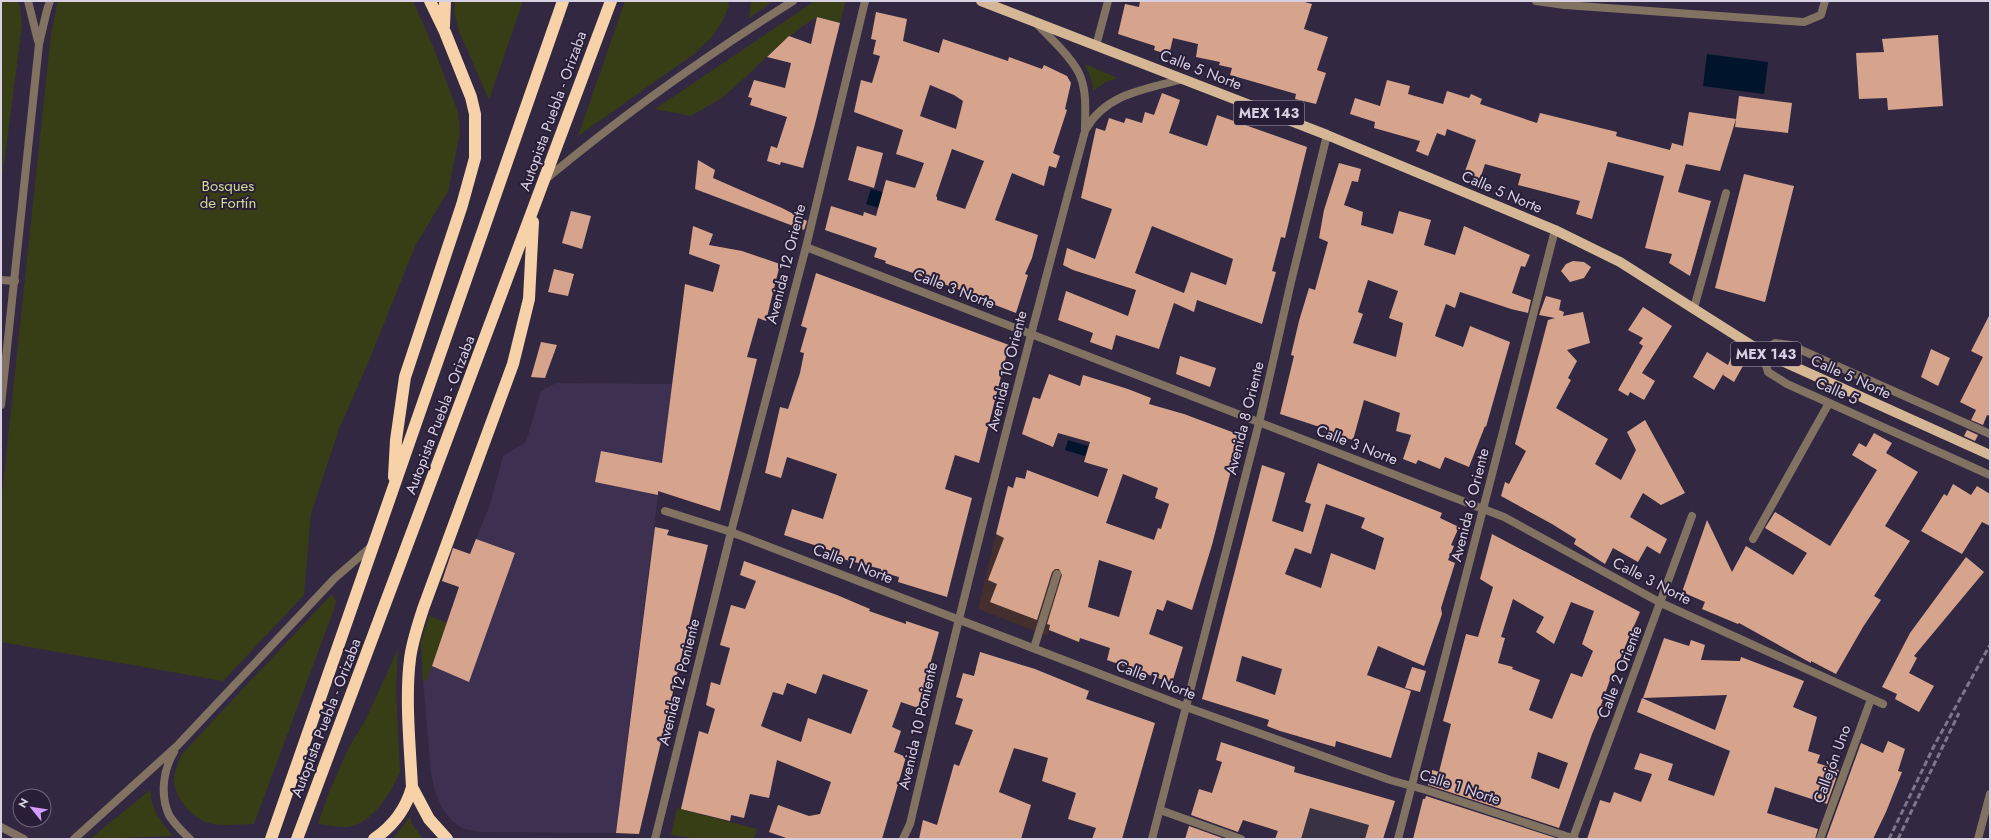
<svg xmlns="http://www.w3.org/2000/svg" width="1991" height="840" font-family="Jost,sans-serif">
  <rect width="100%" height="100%" fill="#322842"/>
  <path fill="#3d3050" d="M556 383 672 384 616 833 482 832 464 829 452 821 442 808 435 792 431 773 423 680 426 681 448 623 470 553 490 505 503 456 526 442 541 391Z"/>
  <path fill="#393242" d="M1294 772 1395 801 1383 839H1275Z"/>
  <path fill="#442f2e" d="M996 534 1065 562 1048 636 978 609Z"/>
  <path fill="#373e15" d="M1 1H17L20 6 22 25 1 187Z
    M58 1H413L433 46 458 112 460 132 448 192 416 244 368 363 339 429 311 514 304 595 223 681 1 642V503L51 34Z
    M455 1H523L489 100 459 31 454 12Z
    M625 1H728L729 6 722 22 712 37 694 54 578 136Z
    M751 1H773L749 18Z
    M815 1H846L840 23 817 17C783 37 759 66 730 91 719 101 704 108 691 116L655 109Z
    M1085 64 1118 78 1106 82 1093 91 1092 82Z
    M332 594 336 601 334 609 254 824C241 824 227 826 214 824 195 822 176 801 174 782 173 772 178 764 181 755Z
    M429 616 448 623 426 681 423 680 421 642Z
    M398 649 396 688 400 772C392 791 374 821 352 826 343 829 328 825 318 824L329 792 349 747 365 721Z
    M150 790C152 811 160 820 173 836L90 839Z
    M677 808 757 829 754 839H700L671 835Z
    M410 817 412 824 423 839H393Z"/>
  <path fill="#00142b" d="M1707 54 1768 62 1764 94 1703 86Z
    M871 189 890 194 885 210 866 204Z
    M1068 440 1088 446 1085 456 1065 450Z"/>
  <path fill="#d6a48d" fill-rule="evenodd" d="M1140 1H1301L1312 4 1304 29 1328 37 1317 70 1326 73 1316 104 1295 99 1296 94 1230 75 1232 68 1219 65 1220 62 1196 57 1198 44 1173 38 1169 55 1154 50 1155 46 1118 34 1125 4 1139 7Z
    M876 12 907 19 903 41 939 53 943 39 1008 61 1009 57 1042 69 1044 65 1067 76 1071 83 1065 109 1067 110 1053 153 1060 156 1056 168 1049 166 1044 186 1012 173 995 220 1038 235 1032 258 1025 274 1028 275 1016 313 982 300 983 298 885 263 886 261 874 257 877 248 825 230 831 206 863 216 864 212 876 216 886 180 915 188 924 163 896 154 903 130 854 112 861 80 872 83 880 56 873 54 876 40 871 39ZM930 85 954 95 963 101 956 129 920 116ZM952 149 984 161 965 209 937 200V197L936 196Z
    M817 17 840 23 814 128 803 168 781 162 780 165 767 161 771 146 777 148 787 117 750 105 752 98 748 97 754 80 785 88 791 63 767 57 789 36 811 44Z
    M1938 35 1943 106 1888 110 1887 98 1859 99 1856 53 1884 52 1882 39Z
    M1387 80 1410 86 1408 94 1443 104 1447 91 1469 98 1471 94 1482 99 1480 104 1537 123 1540 113 1617 132 1616 136 1670 150 1672 143 1683 146 1689 112 1736 119 1720 171 1686 164 1678 192 1711 201 1690 276 1669 263 1672 254 1645 248 1664 176 1608 162 1592 219 1576 214 1580 201 1518 185 1521 174 1485 164 1480 179 1464 174 1476 140 1447 129 1445 136 1437 133 1428 156 1416 151 1420 141 1374 128 1375 122 1350 114 1355 98 1380 106Z
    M1162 93 1180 100 1169 133 1207 146 1217 115 1307 147 1285 238 1281 237 1272 271 1276 272 1262 324 1197 300 1194 312 1174 303 1159 349 1116 335 1112 350 1090 342 1093 333 1058 320 1066 291 1128 316 1136 290 1073 270 1063 265 1067 248 1095 259 1112 209 1081 198 1096 128 1105 131 1109 118 1124 123 1126 118 1142 123 1145 112 1154 115ZM1152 226 1233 259 1226 285 1191 272 1184 293 1135 273Z
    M1739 96 1792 103 1788 133 1735 127Z
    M857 146 883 153 874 188 848 180Z
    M698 160 715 170 713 178 782 208 807 221 804 230 695 189Z
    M1339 163 1361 169 1358 182 1352 181 1344 205 1363 212 1361 225 1393 234 1399 211 1431 220 1424 245 1455 255 1464 226 1530 255 1525 267 1521 266 1512 293 1531 300 1528 313 1511 309 1460 292 1455 308 1446 304 1435 336 1463 347 1470 326 1510 342 1486 427 1485 426 1469 467 1445 457 1440 469 1418 460 1416 464 1403 459 1411 435 1396 431 1400 413 1364 400 1353 440 1325 432 1326 429 1280 414 1294 356 1291 355 1299 321 1309 288 1315 290 1328 242 1319 238 1324 210ZM1368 280 1398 291 1389 318 1403 323 1396 357 1353 343 1363 314 1358 312Z
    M1744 174 1794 186 1765 302 1715 288Z
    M571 211 591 216 582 249 562 243Z
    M693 226 713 234 709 245 742 251 780 264 766 321 758 318 747 357 757 359 720 511 658 491V495L595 482 601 451 662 463 685 284 713 292 720 265 689 254Z
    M1573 261 1584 262 1591 267 1584 278 1570 282 1561 271 1566 264Z
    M554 269 574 274 568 296 548 292Z
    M816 273 1009 345 979 463 955 455 945 489 972 498 947 597 898 582 899 577 881 572V569L831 556 832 551 784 535 792 509 823 519 837 474 787 457 781 478 765 473 780 407 788 409 800 373 804 353 800 352 807 328 801 326Z
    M1546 296 1561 300 1559 310 1564 312 1563 316 1583 312 1590 343 1567 350 1577 361 1568 378 1571 380 1556 408 1608 439 1595 464 1621 480 1636 450 1627 432 1645 420 1685 493 1661 505 1643 493 1630 517 1667 539 1660 554 1647 546 1638 562 1613 548 1605 564 1574 544 1576 539 1552 524 1501 496 1505 482 1509 484 1526 451 1515 444 1548 320 1555 318 1539 315Z
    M1643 307 1672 326 1642 373 1655 381 1644 400 1630 392 1628 396 1618 390 1643 346 1639 343 1643 338 1628 330Z
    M1990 314V416L1987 415 1983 425 1971 420 1976 410 1960 402 1983 357 1971 351Z
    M541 342 557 345 545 378 531 377Z
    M1931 349 1950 358 1938 386 1921 377Z
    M1707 352 1728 365 1732 355 1744 364 1734 382 1723 375 1725 371 1714 390 1693 377Z
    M1180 356 1216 368 1210 387 1176 374Z
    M1049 374 1080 386 1083 375 1128 389 1151 398 1149 404 1184 414 1240 435 1212 545 1192 610 1167 600 1163 611 1157 609 1149 634 1183 647 1172 683 1107 660 1110 648 1080 638 1079 642 1049 630 1050 625 1047 624 1062 575 1059 569H1055L1052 572 1037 620 990 602 997 584 988 580 1004 538 996 534 1008 486 1013 488 1016 477 1025 479 1027 470 1098 497 1108 469 1084 462 1090 442 1058 433 1053 447 1022 434 1033 397 1040 399ZM1123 474 1158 488 1155 498 1169 504 1161 529 1158 528 1154 540 1106 523ZM1099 560 1132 571 1119 617 1088 607Z
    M1967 430 1978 435 1975 441 1964 436Z
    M1874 433 1892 443 1886 453 1918 472 1885 526 1910 541 1874 596 1881 600 1863 627 1836 674 1811 661V663L1739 623 1738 624 1702 609 1705 602 1682 592 1707 520 1732 572 1746 546 1793 575 1807 553 1765 528 1775 512 1830 546 1877 470 1852 455 1859 443 1866 447Z
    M1318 463 1442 513 1440 518 1459 527 1451 545 1454 546 1448 560 1455 563 1441 608 1442 614 1424 666 1378 646 1367 675 1411 691 1391 758 1336 741 1335 747 1280 731 1267 726 1269 720 1202 699 1262 465 1285 473 1272 521 1303 532 1311 504 1305 502ZM1326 504 1365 518 1361 528 1384 538 1375 570 1331 553 1321 588 1285 574 1295 548 1311 554ZM1242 656 1282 669 1275 695 1236 681Z
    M1953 484 1971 495 1977 486 1990 494V526L1982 522 1962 554 1921 531 1944 494 1947 496Z
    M655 527 669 530 667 535 708 545 639 834 616 833Z
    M1492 534 1640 612 1613 675 1612 674 1601 705 1604 706 1592 734 1559 828 1428 785 1432 770 1439 772 1451 724 1443 721 1466 634 1478 637 1493 587 1480 579ZM1513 599 1544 617 1536 632 1554 644 1571 602 1594 611 1582 644 1593 651 1582 677 1571 673 1552 719 1529 710 1540 680 1512 669 1513 667 1498 663 1505 638 1501 637ZM1538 752 1568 763 1559 789 1531 778Z
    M476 539 515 553 469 682 432 666 459 587 442 581 453 548 470 554Z
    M1966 557 1984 572 1914 656 1917 658 1909 673 1934 686 1919 712 1895 699 1897 694 1882 687 1910 633Z
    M744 561 837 595 870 609 869 611 906 624V621L939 632 918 708 901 702 892 727 901 731 894 752 906 757 882 839H789L769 832 778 805 809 816 820 814 831 782 777 760 769 798 750 794 744 818 731 815 730 821 681 809 699 731 708 734 715 709 706 705 711 682 720 685 730 648 720 645 731 605 745 609 756 581 740 575ZM823 674 868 690 851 734 808 718 801 742 761 726 773 692 783 695 787 683 816 694Z
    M1664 638 1689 646 1691 640 1705 645 1701 660 1740 661 1741 657 1804 681 1793 707 1817 717 1808 751 1820 755 1817 763 1839 770 1827 804 1775 787 1767 813 1818 829 1815 839H1587L1600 800 1610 803 1614 792 1641 802 1652 774 1634 769 1640 753 1673 764 1668 780 1714 796 1730 751 1637 712 1642 698 1715 730 1727 695 1643 698Z
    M980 652 1035 669 1089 691 1086 699 1155 723 1122 839H1092L1096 828 1068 819 1076 793 1042 781 1048 758 1014 748 999 792 1031 805 1021 839H919L923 820 937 825 954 764 959 766 973 730 955 724 963 699 956 697 963 673 974 676Z
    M1412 667 1426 671 1420 692 1405 688Z
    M1888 741 1905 749 1898 771 1902 772 1886 812 1873 839H1826L1861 743 1883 753Z
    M1221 742 1295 767 1294 772 1395 801 1383 839H1365L1369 825 1310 808 1301 839H1275L1278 831 1243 820 1238 832 1191 815 1199 789 1212 793 1222 762 1216 760Z
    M1426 796 1556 838 1413 839 1423 799H1425Z
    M1189 826 1225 839H1185Z"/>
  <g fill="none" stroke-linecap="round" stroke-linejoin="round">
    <path stroke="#817262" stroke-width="8" d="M546 179C624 114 707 55 793 1
      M1 280 15 281
      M1694 308 1726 193
      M1753 539 1829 403
      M1034 648 1057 574
      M174 752C163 770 160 795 169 815 174 824 183 832 190 839
      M1160 810 1241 839
      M74 839 177 746 335 578 373 545"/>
    <path stroke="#817262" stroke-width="8" d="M1536 1 1565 5 1804 22 1821 15 1825 1
      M1096 46 1108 1
      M806 247 1504 517 1661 603 1883 704
      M1990 434 1790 345 1775 343 1762 352 1768 372 1787 384 1990 475
      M665 511 731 532 1186 707 1390 780 1426 790 1575 839
      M1573 838 1692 516
      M655 839 731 532 806 247 865 1
      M1152 839 1259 423 1291 282 1327 135
      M1820 839 1871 699
      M1978 839 1990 794"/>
    <path stroke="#817262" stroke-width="8" d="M28 1 38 41
      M1086 129C1106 93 1147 89 1183 79
      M1 405 39 44 47 10 50 1
      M1 827 24 839
      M903 839 910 824C964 592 1023 361 1085 131 1085 114 1087 95 1081 78 1075 60 1050 38 1036 23
      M1398 839 1555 230"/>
    <path stroke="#d5b795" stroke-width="10" d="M981 1 1327 135 1555 230 1620 262 1762 352 1990 455"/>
    <path stroke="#f7d2a9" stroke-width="12" d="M444 26 445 1
      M394 477 396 440 405 377 462 205 475 158V114L471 97 445 32 430 1
      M412 787 429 819 447 839
      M271 839 563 1
      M297 839 611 1
      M374 839C393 826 406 809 412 787 410 747 405 698 410 659 412 642 418 625 423 609L513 364 529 299 533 222"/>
    <path stroke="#7f768c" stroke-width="3" stroke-dasharray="6 3" stroke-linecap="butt" d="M1889 839 1935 744 1990 645
      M1898 839 1959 713"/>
  </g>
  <g text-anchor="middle" stroke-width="4" stroke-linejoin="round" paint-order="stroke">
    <g fill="#291e38" stroke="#a39baf" stroke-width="1">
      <rect x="1234" y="101" width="70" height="24" rx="3"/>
      <rect x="1731" y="342" width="70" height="24" rx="3"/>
    </g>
    <g font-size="14" font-weight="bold" fill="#d7d1e2">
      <text x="1269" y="118">MEX 143</text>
      <text x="1766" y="359">MEX 143</text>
    </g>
    <g font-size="15" fill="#d7d1e2" stroke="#291e38">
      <text transform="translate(1201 70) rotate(21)" y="5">Calle 5 Norte</text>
      <text transform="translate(553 111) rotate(-70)" y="5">Autopista Puebla - Orizaba</text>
      <text transform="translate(1502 192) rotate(23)" y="5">Calle 5 Norte</text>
      <text transform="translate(786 264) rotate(-76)" y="5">Avenida 12 Oriente</text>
      <text transform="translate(954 289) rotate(21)" y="5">Calle 3 Norte</text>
      <text transform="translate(1007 371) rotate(-76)" y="5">Avenida 10 Oriente</text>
      <text transform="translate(1851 377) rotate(24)" y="5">Calle 5 Norte</text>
      <text transform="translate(1837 391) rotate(24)" y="5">Calle 5</text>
      <text transform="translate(440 415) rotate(-69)" y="5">Autopista Puebla - Orizaba</text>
      <text transform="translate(1245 418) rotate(-76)" y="5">Avenida 8 Oriente</text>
      <text transform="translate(1357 445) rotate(21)" y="5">Calle 3 Norte</text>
      <text transform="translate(1470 505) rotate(-76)" y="5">Avenida 6 Oriente</text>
      <text transform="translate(853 564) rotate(21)" y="5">Calle 1 Norte</text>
      <text transform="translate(1652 581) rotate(27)" y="5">Calle 3 Norte</text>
      <text transform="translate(1620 672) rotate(-69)" y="5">Calle 2 Oriente</text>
      <text transform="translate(1156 680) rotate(21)" y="5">Calle 1 Norte</text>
      <text transform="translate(679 682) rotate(-76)" y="5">Avenida 12 Poniente</text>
      <text transform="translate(326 718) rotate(-69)" y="5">Autopista Puebla - Orizaba</text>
      <text transform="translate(918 726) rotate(-77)" y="5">Avenida 10 Poniente</text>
      <text transform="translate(1832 764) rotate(-70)" y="5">Callejón Uno</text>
      <text transform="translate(1460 787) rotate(18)" y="5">Calle 1 Norte</text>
    </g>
    <g font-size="15" fill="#d0dd93" stroke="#291e38">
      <text x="228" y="191">Bosques<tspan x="228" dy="17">de Fortín</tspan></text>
    </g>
  </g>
  <rect width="1991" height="840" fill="none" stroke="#d7d1e2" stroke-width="4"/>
  <g transform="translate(32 808) rotate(300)"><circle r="19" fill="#291e38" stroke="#6f667c"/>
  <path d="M0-3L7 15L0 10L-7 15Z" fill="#d49cfc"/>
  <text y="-6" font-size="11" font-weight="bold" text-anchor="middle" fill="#d7d1e2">N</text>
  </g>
</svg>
